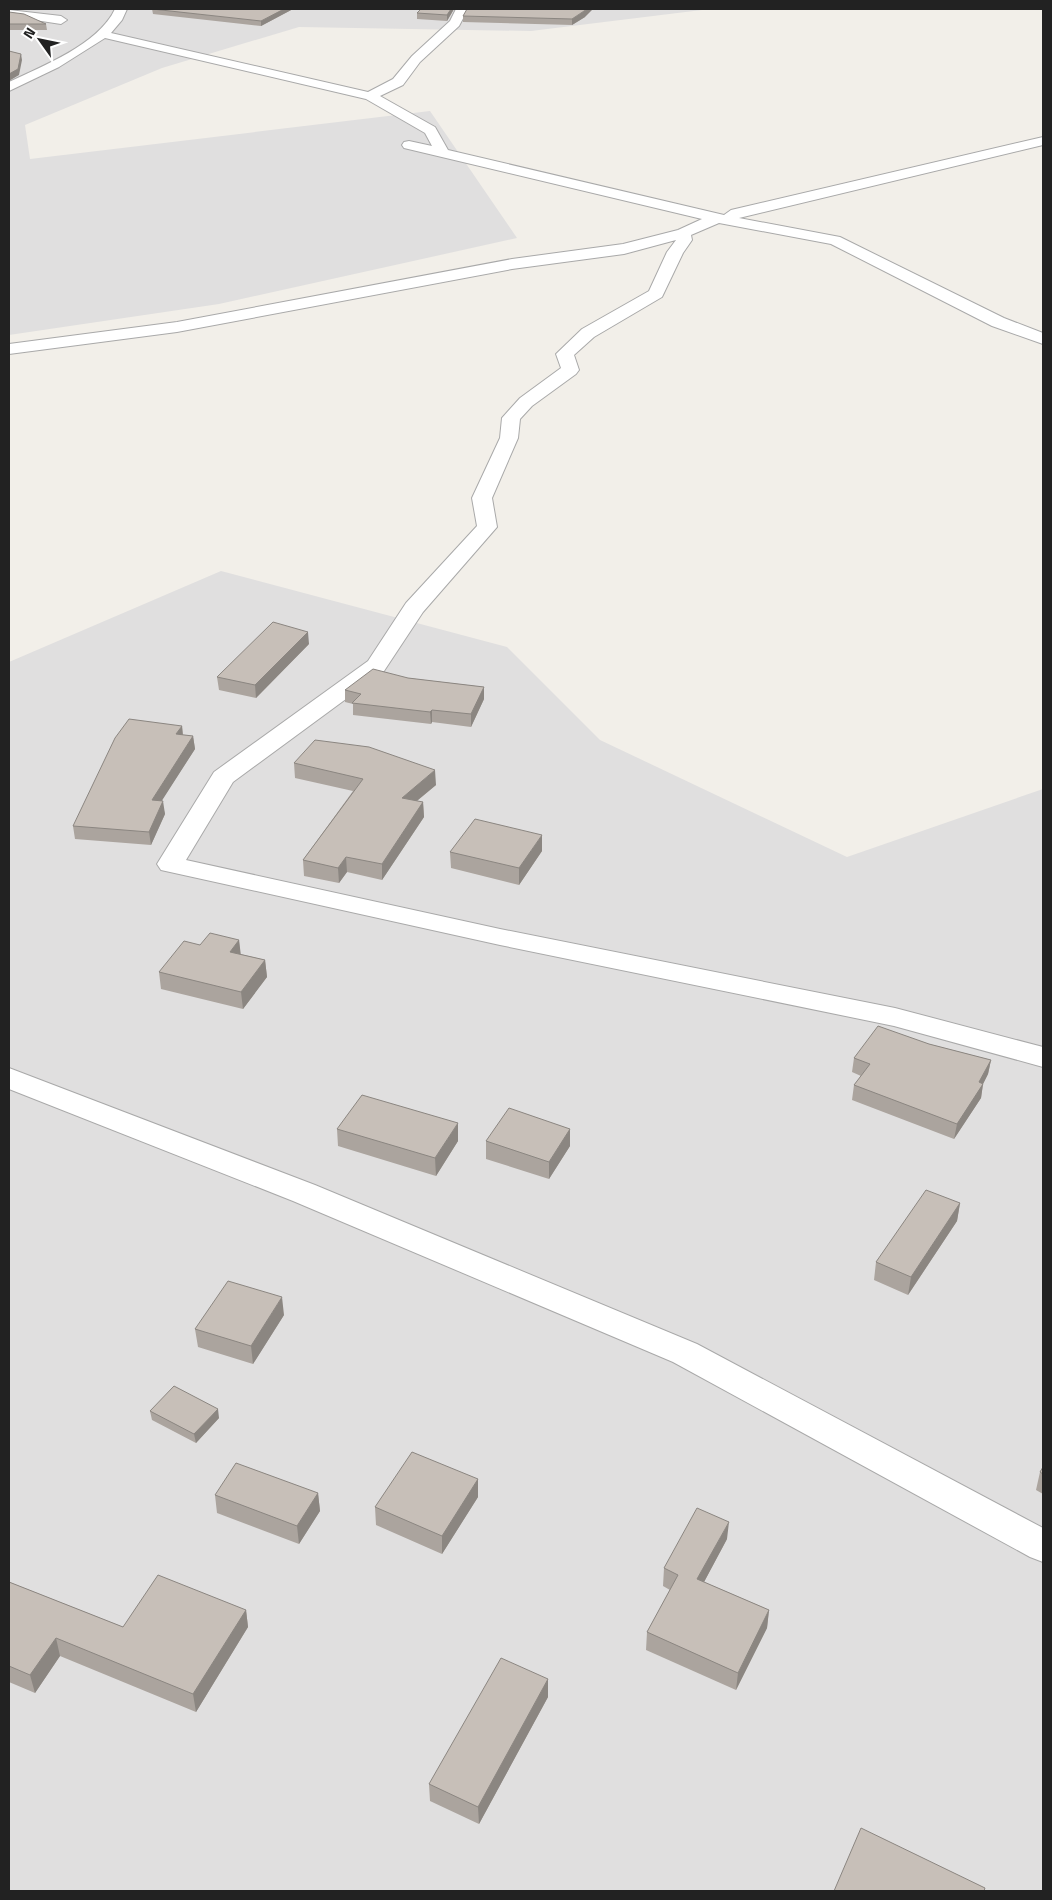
<svg xmlns="http://www.w3.org/2000/svg" width="1052" height="1900" font-family="'Titillium Web',sans-serif">
  <rect width="100%" height="100%" fill="#f2efe9"/>
  <path fill="#e0dfdf" d="M9 9H710L531 31 299 27 162 68 25 125 30 159 430 111 517 238 219 304 9 335Z
    M221 571 507 647 600 740 847 857 1043 789V1891H9V662Z"/>
  <g fill="none" stroke-linecap="round" stroke-linejoin="round">
    <defs>
      <path id="minor" d="M115 9H127L122 20 111 33 368 92 393 79 412 56 450 21 456 9H468L459 26 420 62 403 85 380 96 435 127 448 150 724 215 731 210 1043 137V145L739 218 840 237 1004 318 1043 333V344L992 326 831 244 719 223 691 235 692 240 683 253 662 297 594 337 574 355 579 370 576 374 532 406 520 419 518 438 492 498 497 527 423 612 384 671 233 782 186 860 500 929 895 1008 1043 1047V1067L894 1026 500 945 161 870 157 864 214 772 368 661 406 603 477 526 472 498 500 438 502 418 520 398 561 368 556 354 582 329 649 291 667 252 676 240 624 254 512 269 177 332 9 354V344L177 322 512 259 623 244 678 230 702 219 404 148 402 145 404 142 409 141 432 146 425 133 366 99 105 38 59 67 9 91V82C43 66 99 44 115 9Z
        M9 10 61 16 67 20 61 24 9 16Z
        M9 1068 315 1185 697 1344 1043 1528V1562L1030 1557 673 1362 293 1201 9 1089Z"/>
    </defs>
    <use href="#minor" stroke="#a9a9a9" stroke-width="2"/>
    <use href="#minor" fill="#fff" fill-rule="evenodd"/>
  </g>
  <path fill="#aba49e" d="M152 9H293L261 26 153 14Z
    M454 9 447 21 417 19V13Z
    M9 12 46 24 47 30H9Z
    M463 16 585 17 572 25 463 22Z
    M309 644 256 698 219 690 217 677Z
    M408 678 484 687V699L471 727 432 722 431 724 353 715V704L345 702V690Z
    M182 726 183 735 193 736 195 749 161 801 165 814 151 845 75 839 73 826Z
    M294 763 436 785 417 801 423 802 424 817 382 880 347 872 339 883 304 876 303 860 353 791 295 778Z
    M542 851 519 885 451 868 450 852Z
    M239 940 240 954 265 960 267 977 243 1009 161 989 159 972 200 945Z
    M929 1044 991 1060 988 1074 983 1084 981 1098 954 1139 852 1100 854 1085 861 1076 852 1072 854 1058Z
    M337 1129 458 1141 436 1176 338 1146Z
    M570 1129V1146L549 1179 486 1159V1141Z
    M960 1203 957 1221 908 1295 874 1280 876 1262Z
    M284 1315 253 1364 198 1347 195 1329Z
    M150 1411 219 1418 196 1443 152 1420Z
    M1043 1467V1494L1036 1490 1040 1472Z
    M478 1479V1497L442 1554 376 1525 375 1507Z
    M318 1493 320 1511 299 1544 217 1513 215 1495Z
    M727 1539 704 1582 769 1610 767 1628 736 1690 646 1650 647 1632 670 1590 663 1586 664 1568Z
    M9 1582 123 1627 246 1610 248 1627 196 1712 60 1656 35 1693 9 1682Z
    M548 1679V1697L479 1824 430 1801 429 1784Z"/>
  <path fill="#8b8681" d="M284 9H293L261 26V21Z
    M451 9H454L447 21V15Z
    M587 9H593L585 17 572 25V19Z
    M21 54 22 60 19 75 9 81V74Z
    M308 632 309 644 256 698 255 685Z
    M484 687V699L471 727V714Z
    M432 710V722L431 724 430 712Z
    M182 726 183 738 176 734Z
    M193 736 195 749 154 813 152 800Z
    M435 770 436 785 402 813V798Z
    M163 801 165 814 151 845 149 832Z
    M423 802 424 817 382 880V864Z
    M542 835V851L519 885V868Z
    M346 857 347 872 339 883 338 868Z
    M239 940 241 956 230 952Z
    M265 960 267 977 243 1009 241 992Z
    M991 1060 988 1074 983 1084 981 1098 954 1139 957 1124 979 1082Z
    M458 1123V1141L436 1176 435 1158Z
    M570 1129V1146L549 1179V1162Z
    M960 1203 957 1221 908 1295 911 1277Z
    M282 1297 284 1315 253 1364 251 1346Z
    M218 1409 219 1418 196 1443 194 1434Z
    M478 1479V1497L442 1554V1536Z
    M318 1493 320 1511 299 1544 297 1526Z
    M729 1522 727 1539 696 1597 697 1579Z
    M246 1610 248 1627 196 1712 193 1694Z
    M769 1610 767 1628 736 1690 738 1673Z
    M56 1638 60 1656 35 1693 30 1675Z
    M548 1679V1697L479 1824 478 1807Z"/>
  <path fill="#c7bfb8" stroke="#8b8681" d="M152 9H284L261 21Z
    M421 9H451L447 15 417 13Z
    M467 9H587L572 19 463 16Z
    M9 12 24 14 46 24H9Z
    M9 51 21 54 18 69 9 74Z
    M273 622 308 632 255 685 217 677Z
    M373 669 408 678 484 687 471 714 432 710 430 712 352 703 361 694 345 690Z
    M129 719 182 726 176 734 193 736 152 800 163 801 149 832 73 826 115 738Z
    M315 740 369 747 435 770 402 798 423 802 382 864 346 857 338 868 303 860 363 779 294 763Z
    M475 819 542 835 519 868 450 852Z
    M210 933 239 940 230 952 265 960 241 992 159 972 184 941 200 945Z
    M878 1026 929 1044 991 1060 979 1082 983 1084 957 1124 854 1085 870 1064 854 1058Z
    M362 1095 458 1123 435 1158 337 1129Z
    M509 1108 570 1129 549 1162 486 1141Z
    M926 1190 960 1203 911 1277 876 1262Z
    M228 1281 282 1297 251 1346 195 1329Z
    M174 1386 218 1409 194 1434 150 1411Z
    M412 1452 478 1479 442 1536 375 1507Z
    M236 1463 318 1493 297 1526 215 1495Z
    M1043 1467V1474L1040 1472Z
    M697 1508 729 1522 697 1579 769 1610 738 1673 647 1632 678 1575 664 1568Z
    M158 1575 246 1610 193 1694 56 1638 30 1675 9 1666V1582L123 1627Z
    M501 1658 548 1679 478 1807 429 1784Z
    M861 1828 985 1888 984 1891H834Z"/>
  <rect width="1052" height="1900" fill="none" stroke="#222222" stroke-width="20"/>
  <g transform="translate(40 40) rotate(303)" stroke="#ffffff" stroke-width="4" paint-order="stroke">
  <path d="M0-4L9 19L0 12L-9 19Z" fill="#222222"/>
  <text y="-8" font-size="14" font-weight="bold" text-anchor="middle" fill="#222222">N</text>
  </g>
</svg>
